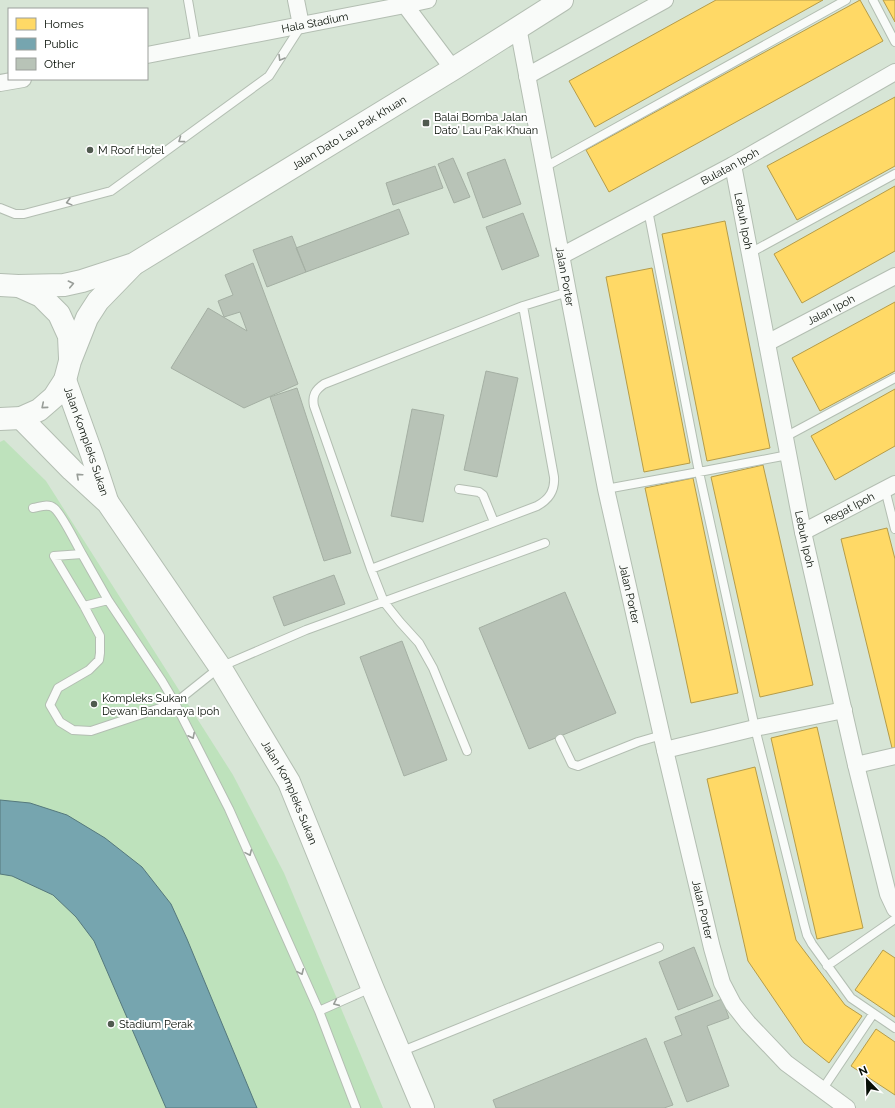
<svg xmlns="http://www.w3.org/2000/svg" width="895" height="1108" font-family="Raleway,sans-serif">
  <rect width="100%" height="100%" fill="#d7e5d6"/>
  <path fill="#bee2bc" d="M4 440 46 481 233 775 284 873 383 1108H0V442Z"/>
  <path fill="#ffd966" stroke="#b59c49" d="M716 0H823L595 127 569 81Z
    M860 0 883 41 609 192 586 150Z
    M883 0H895V22Z
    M895 97V166L797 220 767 166Z
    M895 186V251L802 303 774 254Z
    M725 221 770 448 707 461 662 234Z
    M652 268 690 463 644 472 606 277Z
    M895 302V371L820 411 792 358Z
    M895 389V446L835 480 811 436Z
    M763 465 813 685 760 697 711 477Z
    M693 478 738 693 691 703 645 488Z
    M887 528 895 559V748H892L841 539Z
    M817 727 863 928 817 939 771 738Z
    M755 767 796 940 845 1005 862 1016 829 1063 804 1043 748 961 707 779Z
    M883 950 895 958V1017L855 990Z
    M876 1029 895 1042V1095L851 1066Z"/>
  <path fill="#76a5af" stroke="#55787c" d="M0 800 30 803 67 815 105 838 142 867 171 904 187 939 257 1108H166L94 941 76 917 53 895 12 876 0 874Z"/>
  <path fill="#b8c3b7" stroke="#a4afa3" d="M453 158 470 197 454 203 438 164Z
    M505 159 521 204 483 218 467 173Z
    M435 166 443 188 393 205 386 183Z
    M399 209 409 234 306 272 296 248Z
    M523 213 539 256 502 270 486 227Z
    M292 236 306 272 267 287 253 250Z
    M253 263 298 384 244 408 171 368 208 308 247 331 240 312 224 317 218 301 233 295 225 275Z
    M486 371 518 378 497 477 464 470Z
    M297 388 351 553 324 561 270 397Z
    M412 409 444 415 423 522 391 516Z
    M334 575 345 604 284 626 273 597Z
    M565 592 616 713 529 749 479 628Z
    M402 641 447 760 404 776 360 657Z
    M694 947 713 996 678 1010 659 962Z
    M722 999 729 1018 707 1026 729 1086 687 1102 664 1042 682 1035 675 1017Z
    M646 1038 673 1105 664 1108H496L493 1100Z"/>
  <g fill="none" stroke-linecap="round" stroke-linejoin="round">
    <defs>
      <path id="lane" d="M188 0 196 46
        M873 0 895 42
        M545 167 846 0
        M0 208 15 214H24L111 191 269 76 301 26
        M648 210 699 472 755 728 804 924 807 935 812 944 851 998 895 1028
        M750 253 895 174
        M785 437 895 378
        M459 489 479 492 483 495 494 522
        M606 489 699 472 788 455
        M885 489 895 529
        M33 508C40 507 48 503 54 508 62 514 76 544 82 554L54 556 84 606 100 636V653L99 660 89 670 58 688 50 705 60 722 73 730 91 731 175 703 162 681 108 600 82 554
        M371 569 537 506C550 499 555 490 554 477L523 306
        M84 606 108 600
        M560 739 572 764 578 766 638 742 662 735
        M467 751 433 668 419 643 400 622 384 602 371 569 314 406C312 396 315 390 324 384L523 306 568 292
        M827 966 895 919
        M319 1011 229 809 175 703 220 667 306 630 545 543
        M400 1052 659 947
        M822 1090 873 1014
        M356 1108 319 1011 371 988"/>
      <g id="street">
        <path d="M296 0 301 25"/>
        <path d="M405 5 428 0"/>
        <path id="s1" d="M518 27 568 292 606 489 665 750 712 948 722 983 733 1004 748 1023 786 1063 847 1108"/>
        <path id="s2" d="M147 55 405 5 453 69"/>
        <path d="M527 76 665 0"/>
        <path d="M0 83 23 79"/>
        <path id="s3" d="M733 165 803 532 856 765 888 894 895 909"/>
        <path id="s4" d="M561 256 733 165 895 72"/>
        <path id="s5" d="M767 343 895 276"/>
        <path id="s6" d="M803 532 895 484"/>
        <path d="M665 750 755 728 844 710"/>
        <path d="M856 765 895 756"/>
      </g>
      <g id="secondary">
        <path id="s7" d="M0 285 18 286 64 285 82 281 134 264 453 69 562 0"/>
        <path d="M21 287 41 296 59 314 69 336 70 358"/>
        <path id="s8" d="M65 380 92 455 107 501"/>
        <path id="s9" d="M21 418 72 470 108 503 220 667 289 782 372 987 423 1108"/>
        <path d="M0 419 21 418 39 410 54 397 65 380 70 361 87 318 98 301 132 266"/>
      </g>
    </defs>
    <use href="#lane" stroke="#b3beb2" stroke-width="10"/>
    <use href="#street" stroke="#b3beb2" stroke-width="18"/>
    <use href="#secondary" stroke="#b3beb2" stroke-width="24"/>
    <use href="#lane" stroke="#f9fbf9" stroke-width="8"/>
    <use href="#street" stroke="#f9fbf9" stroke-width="16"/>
    <use href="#secondary" stroke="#f9fbf9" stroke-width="22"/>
  </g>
  <defs><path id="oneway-chevron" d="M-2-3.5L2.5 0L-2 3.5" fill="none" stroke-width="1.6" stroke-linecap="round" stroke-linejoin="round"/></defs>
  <g stroke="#989d98">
    <use href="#oneway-chevron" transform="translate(281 58) rotate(121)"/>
    <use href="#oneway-chevron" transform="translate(181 140) rotate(144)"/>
    <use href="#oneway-chevron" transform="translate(69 202) rotate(165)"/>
    <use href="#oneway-chevron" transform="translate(71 284) rotate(-12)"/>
    <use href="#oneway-chevron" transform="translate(44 406) rotate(140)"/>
    <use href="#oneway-chevron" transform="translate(79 476) rotate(-138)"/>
    <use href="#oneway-chevron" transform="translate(192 736) rotate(63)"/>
    <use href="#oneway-chevron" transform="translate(249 853) rotate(66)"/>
    <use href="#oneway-chevron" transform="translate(301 972) rotate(66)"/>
    <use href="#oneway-chevron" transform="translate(336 1003) rotate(156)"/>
  </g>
  <g fill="#505a4f" stroke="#fff" stroke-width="1.5">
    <rect x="422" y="119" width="8" height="8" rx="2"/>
    <circle cx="90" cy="150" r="4"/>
    <circle cx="94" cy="704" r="4"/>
    <circle cx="111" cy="1024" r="4"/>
  </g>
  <g text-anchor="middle" stroke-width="4" stroke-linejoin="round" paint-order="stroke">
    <g font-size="11" fill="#070f06" stroke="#fff">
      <text dy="4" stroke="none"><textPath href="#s2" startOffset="171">Hala Stadium</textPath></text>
      <text dy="4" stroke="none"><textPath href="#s7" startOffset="389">Jalan Dato Lau Pak Khuan</textPath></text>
      <text dy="4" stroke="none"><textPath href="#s4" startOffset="191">Bulatan Ipoh</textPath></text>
      <text dy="4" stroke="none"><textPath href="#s3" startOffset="57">Lebuh Ipoh</textPath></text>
      <text dy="4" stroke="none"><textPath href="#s1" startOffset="254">Jalan Porter</textPath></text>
      <text dy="4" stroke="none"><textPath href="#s5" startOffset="72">Jalan Ipoh</textPath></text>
      <text dy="4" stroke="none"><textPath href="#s8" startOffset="65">Jalan Kompleks Sukan</textPath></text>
      <text dy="4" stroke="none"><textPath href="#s6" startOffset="52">Regat Ipoh</textPath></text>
      <text dy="4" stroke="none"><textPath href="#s3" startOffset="381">Lebuh Ipoh</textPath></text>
      <text dy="4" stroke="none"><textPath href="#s1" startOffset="578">Jalan Porter</textPath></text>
      <text dy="4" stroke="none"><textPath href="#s9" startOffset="464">Jalan Kompleks Sukan</textPath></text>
      <text dy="4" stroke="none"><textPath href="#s1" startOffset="902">Jalan Porter</textPath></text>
    </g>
    <g font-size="11" fill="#070f06" stroke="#fff" text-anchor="start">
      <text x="434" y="121">Balai Bomba Jalan<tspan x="434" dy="13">Dato' Lau Pak Khuan</tspan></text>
      <text x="98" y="154">M Roof Hotel</text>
      <text x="102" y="702">Kompleks Sukan<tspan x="102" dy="13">Dewan Bandaraya Ipoh</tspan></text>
      <text x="119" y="1028">Stadium Perak</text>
    </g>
  </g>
  <rect x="8" y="8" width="140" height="72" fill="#ffffff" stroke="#9c9f9b"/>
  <rect x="16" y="18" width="20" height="12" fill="#ffd966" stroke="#9c9f9b"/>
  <text x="44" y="28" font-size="12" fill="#070f06">Homes</text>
  <rect x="16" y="38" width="20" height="12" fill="#76a5af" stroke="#9c9f9b"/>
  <text x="44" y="48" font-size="12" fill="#070f06">Public</text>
  <rect x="16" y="58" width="20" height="12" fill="#b8c3b7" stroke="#9c9f9b"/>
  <text x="44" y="68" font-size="12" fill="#070f06">Other</text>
  <g transform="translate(867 1080) rotate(337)" stroke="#ffffff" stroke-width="3" paint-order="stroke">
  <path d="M0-3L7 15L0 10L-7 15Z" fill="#070f06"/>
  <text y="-6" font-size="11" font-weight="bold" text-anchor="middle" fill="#070f06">N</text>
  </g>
</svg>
